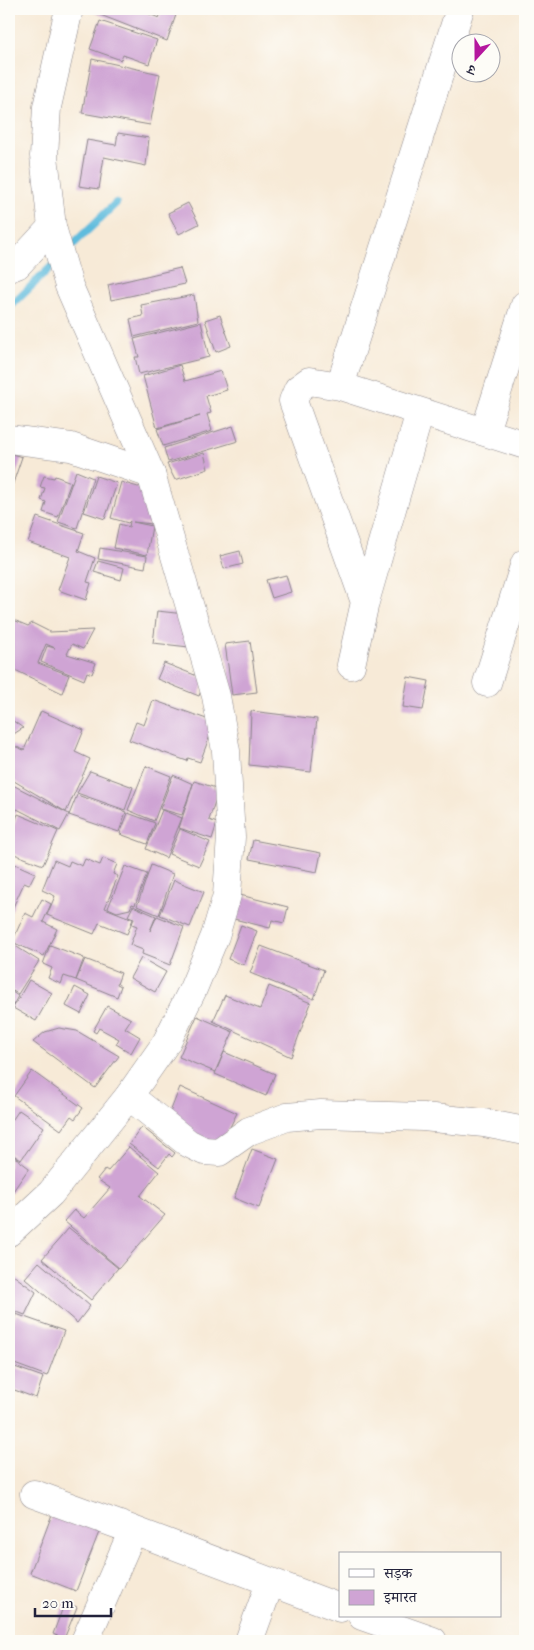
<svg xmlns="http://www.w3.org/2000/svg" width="534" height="1650" font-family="'IM FELL French Canon','Noto Serif Devanagari',serif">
  <rect width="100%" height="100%" fill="#fdfcf7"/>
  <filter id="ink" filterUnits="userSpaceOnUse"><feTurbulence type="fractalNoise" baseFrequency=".02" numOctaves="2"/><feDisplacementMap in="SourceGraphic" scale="10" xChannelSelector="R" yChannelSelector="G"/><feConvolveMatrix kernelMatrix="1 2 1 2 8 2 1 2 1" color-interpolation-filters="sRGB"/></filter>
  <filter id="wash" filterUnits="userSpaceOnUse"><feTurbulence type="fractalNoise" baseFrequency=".0096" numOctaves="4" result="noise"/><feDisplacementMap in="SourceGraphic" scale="20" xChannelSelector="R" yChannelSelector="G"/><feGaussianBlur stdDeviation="1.12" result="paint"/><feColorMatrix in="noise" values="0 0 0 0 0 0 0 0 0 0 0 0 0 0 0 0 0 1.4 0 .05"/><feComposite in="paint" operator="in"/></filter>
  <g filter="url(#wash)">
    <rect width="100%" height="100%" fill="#f7ead7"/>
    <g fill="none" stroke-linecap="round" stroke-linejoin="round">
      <path stroke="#5fbcdd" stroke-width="8" d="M65 252 116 203
        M9 308 56 262"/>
    </g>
    <g id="blocks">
      <path fill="#cfa4d4" d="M85 9H137L159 18 163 9H178L167 41Z
        M100 21 157 40 149 64 123 55 121 60 90 49Z
        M92 59 160 74 150 125 82 113Z
        M118 133 149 138 146 166 104 157 99 189 79 186 87 140 116 145Z
        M188 203 199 224 179 234 168 213Z
        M180 268 185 284 111 300 108 285Z
        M194 295 198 321 134 337 130 319 143 316 141 305Z
        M220 315 231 346 216 352 205 320Z
        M201 322 209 357 139 374 135 357H139L134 339Z
        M180 365 185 381 221 371 227 390 206 396 211 413 207 414 212 431 163 446 157 429 200 416 157 428 143 376Z
        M233 426 238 441 168 462 164 448Z
        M9 453 22 457 9 495Z
        M204 453 208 469 175 480 167 464Z
        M76 471 93 478 77 528 58 522Z
        M44 476 54 478 55 476 71 482 58 517 43 512 46 502 41 500 45 488 40 487Z
        M96 476 117 483 105 519 84 512Z
        M121 482 138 487 142 486 153 524 133 522 152 526 147 555 114 548 119 524 129 527 130 521 128 523 111 518Z
        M37 517 84 533 78 551 95 558 87 582 91 583 86 600 58 590 70 557 28 542Z
        M100 548 147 556 145 568 98 559Z
        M240 551 243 564 224 569 220 556Z
        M98 561 124 568 121 580 94 572Z
        M286 575 291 592 272 598 266 580Z
        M157 611 185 614 183 634H190L189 647 153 643Z
        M9 618 28 626 32 623 50 632 93 630 83 649 72 644 67 654 96 663 92 674 87 672 84 680 41 662 47 646 55 648 46 644 38 663 69 675 62 693 9 667Z
        M250 641 257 692 232 695 225 644Z
        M164 663 205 679 199 696 157 679Z
        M408 677 429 681 423 710 403 707Z
        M153 700 215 722 200 762 188 758 187 761 129 740 136 722 144 725Z
        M41 711 84 730 75 752 90 759 66 812 9 778V744L24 750Z
        M251 711 317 719 311 772 249 765Z
        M9 718 23 728 9 737Z
        M146 766 171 776 154 821 128 810Z
        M90 771 133 787 125 810 77 793Z
        M173 775 193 784 182 815 160 809Z
        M194 781 219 789 209 820 217 823 212 839 179 828Z
        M9 783 69 814 60 831 17 809 12 818 9 817Z
        M77 795 126 812 119 832 69 815Z
        M162 810 182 818 166 858 146 849Z
        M128 813 155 823 147 844 120 834Z
        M18 814 58 831 43 865 9 852V838Z
        M180 829 210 842 199 866 169 854Z
        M253 840 321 853 317 872 249 859Z
        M103 858 117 864 113 874 118 876 105 908 133 919 127 934 99 923 94 934 47 915 55 896 42 890 54 860 68 866 70 861 82 866 85 859 100 865Z
        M15 864 35 873 29 885 24 883 9 916V866L13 868Z
        M151 865 173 874 159 915 137 906Z
        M125 866 147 874 135 905 132 904 130 909 117 912 108 908Z
        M174 880 204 892 190 927 160 915Z
        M240 895 288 907 284 923 272 920 270 928 234 919Z
        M42 899 51 904 43 922 57 929 44 956 12 942 25 913 33 917Z
        M133 906 156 916 150 931 157 916 184 927 170 965 142 954 143 950 130 945 137 926 132 924 134 918 128 916Z
        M241 925 257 931 244 965 228 959Z
        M9 942 39 961 18 994 9 989Z
        M50 945 84 958 76 980 64 976 61 984 48 978 52 968 43 964Z
        M261 946 324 970 314 999 250 973Z
        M141 958 166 972 155 992 130 978Z
        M85 959 121 973 117 984 121 986 117 997 76 980Z
        M29 980 52 993 36 1021 13 1008Z
        M269 986 311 1003 291 1057 213 1021 225 995 260 1009Z
        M75 987 90 995 81 1014 66 1006Z
        M9 990 18 996 9 1013Z
        M107 1006 131 1019 125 1028 140 1037 131 1053 116 1044 119 1039 99 1028 96 1033 93 1031Z
        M197 1016 233 1032 215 1072 179 1057Z
        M59 1028 77 1031 119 1056 95 1088 33 1042 45 1032Z
        M224 1052 275 1074 266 1096 215 1074Z
        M32 1071 83 1108 75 1119 71 1116 61 1130 14 1096Z
        M180 1087 237 1113 225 1137 216 1146 167 1120Z
        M19 1110 44 1127 21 1160 9 1152V1125Z
        M142 1127 175 1153 172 1157 169 1154 159 1167 129 1144Z
        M129 1147 159 1172 140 1196 165 1215 119 1268 64 1221 74 1210 84 1218 110 1188 97 1179 105 1169 108 1171Z
        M252 1149 278 1159 259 1208 234 1198Z
        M9 1153 29 1168 11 1194 9 1192Z
        M69 1228 118 1268 91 1300 42 1259Z
        M39 1262 90 1306 77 1323 25 1278Z
        M9 1272 36 1292 25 1315 9 1309Z
        M9 1312 14 1314 9 1328Z
        M16 1314 64 1331 47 1376 9 1362V1332Z
        M9 1365 43 1377 36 1398 9 1388Z
        M54 1509 101 1527 76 1591 30 1573Z
        M65 1602 77 1607 64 1639 53 1634Z"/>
    </g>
  </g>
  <g filter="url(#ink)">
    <use href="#blocks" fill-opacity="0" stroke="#8c8689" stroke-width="1"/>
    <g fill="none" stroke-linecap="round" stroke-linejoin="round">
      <defs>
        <path id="minor" d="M9 268 17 265 52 227
          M340 386 460 9
          M485 431 525 305
          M9 439 71 447 151 474
          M365 602 293 401 298 389 309 381 340 386 525 445
          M351 665 365 602 420 412
          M487 683 525 563
          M129 1096 188 1143 204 1151 219 1152 249 1131 287 1117 321 1114 423 1117 484 1123 525 1131
          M34 1494 133 1530
          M362 1616 433 1641
          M85 1641 133 1530 340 1608
          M249 1641 270 1583"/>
        <path id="tertiary" d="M9 1232 51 1193 129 1096 166 1043 193 989 215 936 227 895 231 837 226 751 216 696 151 474 69 286 52 227 44 156 47 107 69 9"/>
      </defs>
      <use href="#minor" stroke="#8c8689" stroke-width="29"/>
      <use href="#tertiary" stroke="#8c8689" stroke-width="29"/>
      <use href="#minor" stroke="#fff" stroke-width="28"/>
      <use href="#tertiary" stroke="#fff" stroke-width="28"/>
    </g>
  </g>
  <rect width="534" height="1650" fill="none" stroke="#fdfcf7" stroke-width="30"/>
  <rect x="339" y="1552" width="162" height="65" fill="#fdfcf7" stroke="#a5a5ac"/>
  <rect x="349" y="1569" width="25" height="8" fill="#ffffff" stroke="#a5a5ac"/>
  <text x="384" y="1578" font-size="15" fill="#22223b">सड़क</text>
  <rect x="349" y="1590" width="25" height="15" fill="#cfa4d4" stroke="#a5a5ac"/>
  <text x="384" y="1602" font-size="15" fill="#22223b">इमारत</text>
  <g transform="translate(476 58) rotate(201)"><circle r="24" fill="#fdfcf7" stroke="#a5a5ac"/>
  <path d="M0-4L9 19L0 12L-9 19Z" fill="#b5179e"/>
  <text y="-8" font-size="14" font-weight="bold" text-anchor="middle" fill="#22223b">उ</text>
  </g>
  <path d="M35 1608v8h76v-8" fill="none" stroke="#22223b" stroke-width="2.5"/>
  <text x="42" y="1608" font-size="15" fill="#22223b" stroke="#fdfcf7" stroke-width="4" paint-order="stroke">20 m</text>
</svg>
